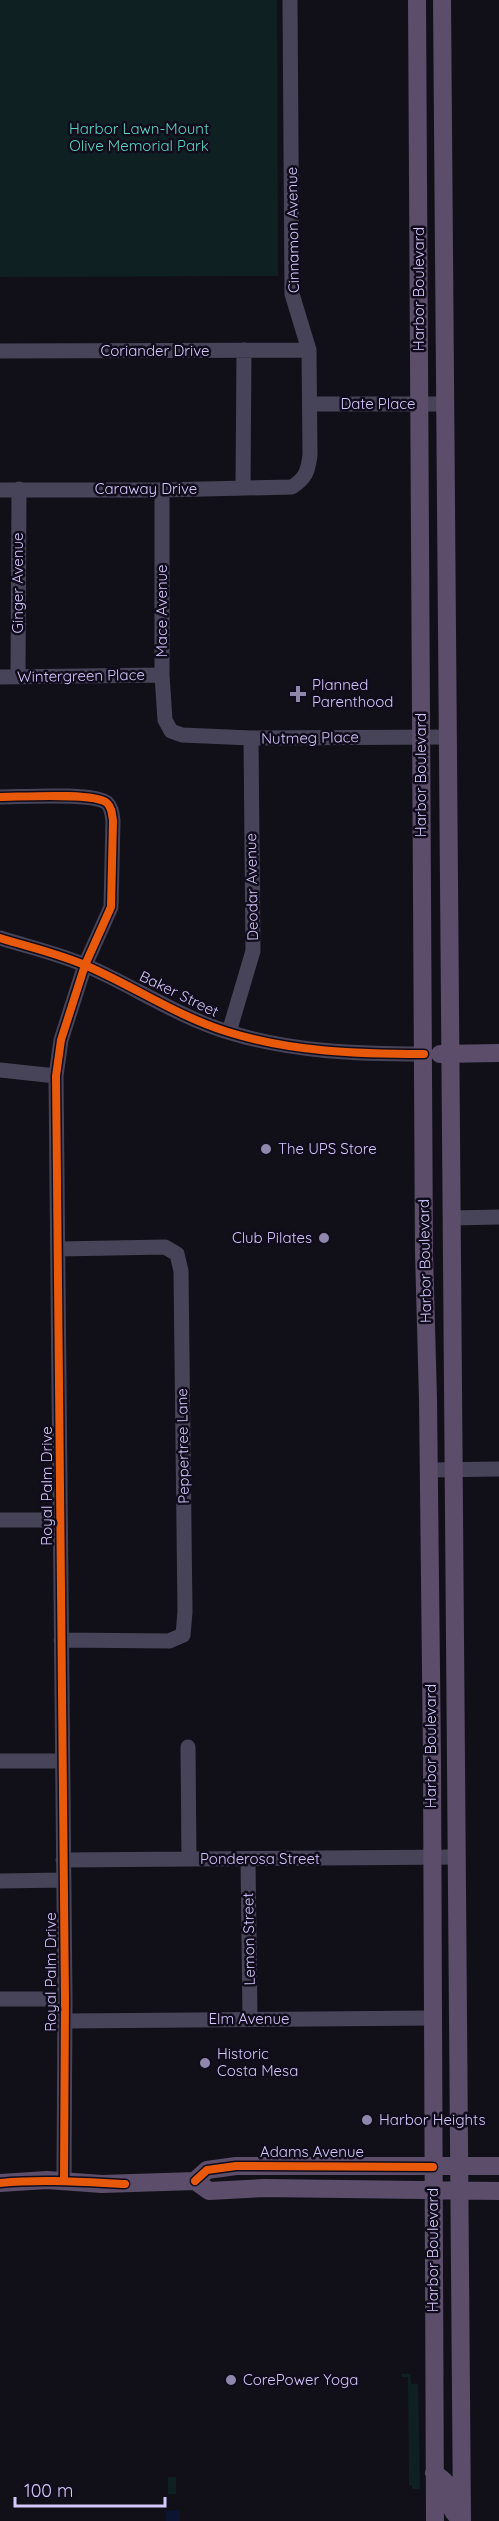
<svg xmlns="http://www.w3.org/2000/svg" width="499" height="2521" font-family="Quicksand,sans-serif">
  <rect width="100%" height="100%" fill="#111018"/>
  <path fill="#0f2022" d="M0 0H277L278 276 0 277Z
    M401 2374H410L411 2384H418L420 2489H412V2485H409L408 2377H402Z
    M168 2477H176V2494H168Z"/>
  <path fill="#0b1532" d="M180 2510V2521H166V2511Z"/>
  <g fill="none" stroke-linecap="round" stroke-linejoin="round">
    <path stroke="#474459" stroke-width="15" d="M0 351 309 350
      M310 404H446
      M243 488 244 350
      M0 490H162L292 487C306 478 308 471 310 455L309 350 292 294 290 0
      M162 490V675L165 720 171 731 182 735 251 738 449 737
      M0 677 162 675
      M18 677 19 489
      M0 797C20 797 94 792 107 803 112 808 112 814 113 821L111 907 85 965 61 1040 56 1076 65 1999 64 2181
      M0 938C29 947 60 954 87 966 135 987 179 1017 228 1032 292 1052 358 1054 424 1054
      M229 1032 253 951 251 738
      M0 1070 56 1076
      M452 1218 499 1217
      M59 1249 165 1247 177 1254 181 1271 185 1612 183 1635 169 1641 61 1640
      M429 1470 499 1469
      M0 1520H60
      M188 1747 189 1859
      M0 1761H62
      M248 1859 250 2019
      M63 1860 457 1857
      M0 1881 64 1880
      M0 1999H65
      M65 2021 432 2018"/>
    <path stroke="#5c4d6a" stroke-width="18" d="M417 0 424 1253 428 1399 432 1760 435 2521
      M442 0 462 2521
      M440 1054 499 1053
      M195 2181 207 2170 236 2166H499
      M0 2183 47 2180 102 2184 195 2181 209 2191 265 2188 499 2191
      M434 2473C438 2476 443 2479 446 2483 454 2495 445 2509 460 2518"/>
    <defs>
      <path id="cycleway" d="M0 797C20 797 94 792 107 803 112 808 112 814 113 821L111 907 85 965 61 1040 56 1076 65 1999 64 2181
        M0 938C29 947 60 954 87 966 135 987 179 1017 228 1032 292 1052 358 1054 424 1054
        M195 2181 207 2170 236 2166 433 2167
        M0 2183C42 2179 83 2182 125 2184"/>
    </defs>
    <use href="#cycleway" stroke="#100c1b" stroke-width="11"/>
    <use href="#cycleway" stroke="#e8590c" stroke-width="8"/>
  </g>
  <g fill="#9088ac" stroke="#100c1b" stroke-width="2">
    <path d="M295 685h6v6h6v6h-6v6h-6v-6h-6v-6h6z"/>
    <circle cx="266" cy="1149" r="6"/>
    <circle cx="324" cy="1238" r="6"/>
    <circle cx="205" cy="2063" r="6"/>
    <circle cx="367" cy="2120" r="6"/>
    <circle cx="231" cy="2380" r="6"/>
  </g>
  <g text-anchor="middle" stroke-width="5" stroke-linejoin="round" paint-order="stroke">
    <g font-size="15" fill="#59d7c6" stroke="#100c1b">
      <text x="139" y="134">Harbor Lawn-Mount<tspan x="139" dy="17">Olive Memorial Park</tspan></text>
    </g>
    <g font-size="15" fill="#d4c8fc" stroke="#100c1b">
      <text transform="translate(293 230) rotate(-91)" y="5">Cinnamon Avenue</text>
      <text transform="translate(419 289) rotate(-90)" y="5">Harbor Boulevard</text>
      <text x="155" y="356">Coriander Drive</text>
      <text x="378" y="409">Date Place</text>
      <text x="146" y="494">Caraway Drive</text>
      <text transform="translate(18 583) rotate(-90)" y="5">Ginger Avenue</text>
      <text transform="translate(162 611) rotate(-90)" y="5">Mace Avenue</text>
      <text transform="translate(81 676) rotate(-1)" y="5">Wintergreen Place</text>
      <text transform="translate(310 738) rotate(-1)" y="5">Nutmeg Place</text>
      <text transform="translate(421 775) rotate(-90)" y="5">Harbor Boulevard</text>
      <text transform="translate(252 887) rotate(-91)" y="5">Deodar Avenue</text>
      <text transform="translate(179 994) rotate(26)" y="5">Baker Street</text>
      <text transform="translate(425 1261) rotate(-91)" y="5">Harbor Boulevard</text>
      <text transform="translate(183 1446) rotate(-91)" y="5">Peppertree Lane</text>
      <text transform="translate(47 1486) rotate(-90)" y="5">Royal Palm Drive</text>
      <text transform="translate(431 1746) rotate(-90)" y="5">Harbor Boulevard</text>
      <text x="260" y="1864">Ponderosa Street</text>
      <text transform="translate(249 1939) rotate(-91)" y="5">Lemon Street</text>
      <text transform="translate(51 1972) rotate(-90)" y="5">Royal Palm Drive</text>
      <text x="249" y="2024">Elm Avenue</text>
      <text x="312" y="2157">Adams Avenue</text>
      <text transform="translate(433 2250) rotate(-90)" y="5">Harbor Boulevard</text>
    </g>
    <g font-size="15" fill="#d4c8fc" stroke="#100c1b" text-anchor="start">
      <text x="312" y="690">Planned<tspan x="312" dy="17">Parenthood</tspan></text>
      <text x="278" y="1154">The UPS Store</text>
      <text x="312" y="1243" text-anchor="end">Club Pilates</text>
      <text x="217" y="2059">Historic<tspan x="217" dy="17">Costa Mesa</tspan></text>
      <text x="379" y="2125">Harbor Heights</text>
      <text x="243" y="2385">CorePower Yoga</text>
    </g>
  </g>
  <path d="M15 2497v9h150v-9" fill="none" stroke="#d4c8fc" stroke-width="3"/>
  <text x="24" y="2497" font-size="18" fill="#d4c8fc" stroke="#100c1b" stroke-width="4.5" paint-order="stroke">100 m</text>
</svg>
